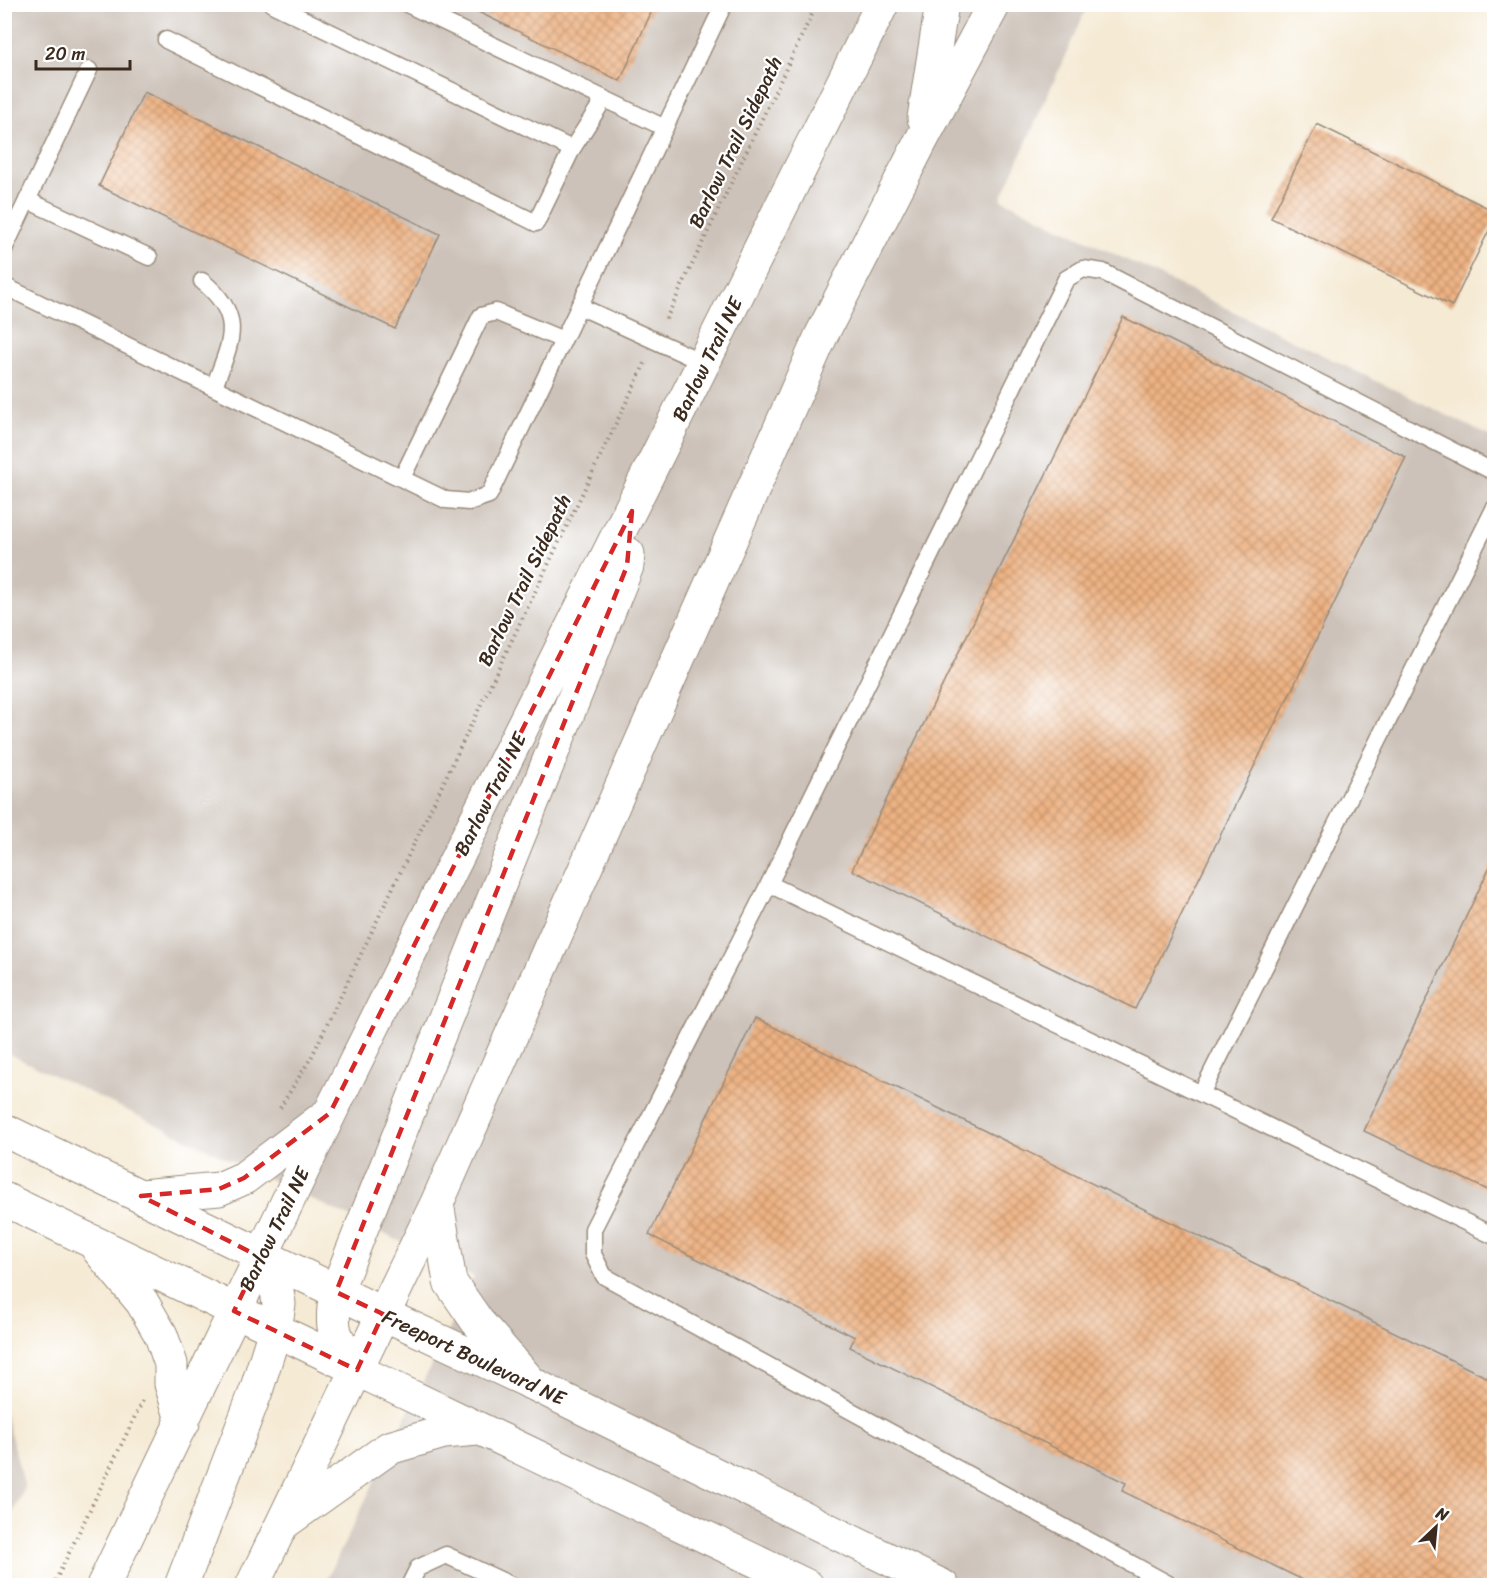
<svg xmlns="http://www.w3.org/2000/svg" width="1499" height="1590" font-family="Sriracha,sans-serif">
  <defs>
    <pattern id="building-cross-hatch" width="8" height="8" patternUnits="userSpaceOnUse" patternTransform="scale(1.5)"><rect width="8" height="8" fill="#eeb384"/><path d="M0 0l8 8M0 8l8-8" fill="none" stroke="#c2926b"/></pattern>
  </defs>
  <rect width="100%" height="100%" fill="#fff"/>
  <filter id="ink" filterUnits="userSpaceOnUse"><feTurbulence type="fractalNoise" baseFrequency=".0167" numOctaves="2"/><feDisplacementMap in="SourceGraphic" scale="12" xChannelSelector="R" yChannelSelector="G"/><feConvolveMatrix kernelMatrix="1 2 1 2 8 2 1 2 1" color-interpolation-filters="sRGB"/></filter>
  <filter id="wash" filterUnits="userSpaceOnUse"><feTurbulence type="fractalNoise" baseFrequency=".008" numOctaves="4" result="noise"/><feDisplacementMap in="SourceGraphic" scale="24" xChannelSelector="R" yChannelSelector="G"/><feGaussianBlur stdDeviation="1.35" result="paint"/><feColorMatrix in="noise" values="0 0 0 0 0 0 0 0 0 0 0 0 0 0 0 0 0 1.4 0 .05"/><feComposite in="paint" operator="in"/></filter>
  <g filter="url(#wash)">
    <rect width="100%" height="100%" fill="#f5ead4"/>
    <path fill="#ccc2b9" d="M4 5H1088L1001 199 1494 438V1585H324L474 1277 5 1052Z
      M5 1413 25 1488 5 1529H4Z"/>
    <g id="blocks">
      <path fill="url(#building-cross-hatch)" d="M462 4H655L620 81Z
        M144 92 440 234 395 329 99 186Z
        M1317 124 1494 211V220L1452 306 1271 218Z
        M1123 317 1406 457 1135 1009 852 870Z
        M1494 858V1193L1364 1131Z
        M755 1018 1494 1381V1586H1303L1305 1581 1122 1491 1126 1483 850 1347 855 1337 649 1235Z"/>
    </g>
  </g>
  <g filter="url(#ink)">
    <use href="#blocks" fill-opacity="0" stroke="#988a79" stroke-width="1.5"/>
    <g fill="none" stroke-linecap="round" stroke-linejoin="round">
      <defs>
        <path id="lane" d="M407 4 665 128
          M166 40 536 223 572 149 272 4
          M572 149 604 99
          M27 200 149 257
          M4 249 89 70
          M202 281C246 317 231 341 214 387
          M4 286 446 500 469 502 489 495 724 4
          M579 306 704 363
          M402 478 481 316 496 312 563 340
          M769 884 1494 1236
          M1202 1092 1494 509
          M409 1586 418 1568 446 1555 513 1586
          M1172 1586 604 1276 593 1254V1229L769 884 1066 279 1083 269 1103 272 1494 472"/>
        <path id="street" d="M383 1314 531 1383 943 1586
          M357 1370 808 1586"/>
        <path id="secondary" d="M924 118 942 4
          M4 1130 383 1314
          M141 1196 219 1189 244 1178 326 1116
          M4 1199 357 1369
          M437 1203 450 1282 477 1321 531 1383
          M98 1249 142 1302 161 1335 171 1364V1384L183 1423
          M357 1370C335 1337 329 1333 336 1292L627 566 628 554
          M285 1522 389 1448 444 1432 477 1429
          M103 1586 330 1113 882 4
          M181 1586 256 1391 275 1330 279 1304 276 1284 260 1257
          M252 1586 437 1203 821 336 921 141 994 4"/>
      </defs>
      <use href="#lane" stroke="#988a79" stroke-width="19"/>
      <use href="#street" stroke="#988a79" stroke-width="34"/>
      <use href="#secondary" stroke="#988a79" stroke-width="35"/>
      <path stroke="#988a79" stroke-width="4" stroke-dasharray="1.5 4.5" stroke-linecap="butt" d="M666 319 817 4
        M280 1108 312 1056 646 361
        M53 1586 143 1400"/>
      <use href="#lane" stroke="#fff" stroke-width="16"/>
      <use href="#street" stroke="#fff" stroke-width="32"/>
      <use href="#secondary" stroke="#fff" stroke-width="33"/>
    </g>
  </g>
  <path fill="none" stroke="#d62828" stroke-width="4.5" stroke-dasharray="12 8" stroke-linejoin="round" d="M632 511 627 566 336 1292 383 1314 357 1370 234 1311 260 1257 141 1196 219 1189 244 1178 330 1113Z"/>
  <g text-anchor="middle" stroke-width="4.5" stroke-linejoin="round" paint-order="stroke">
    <g font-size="20" fill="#3b2a1e" stroke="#fff">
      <text transform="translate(735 142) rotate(-64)" y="7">Barlow Trail Sidepath</text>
      <text transform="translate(707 359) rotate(-64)" y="7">Barlow Trail NE</text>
      <text transform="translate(524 580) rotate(-64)" y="7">Barlow Trail Sidepath</text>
      <text transform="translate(490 794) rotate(-63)" y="7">Barlow Trail NE</text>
      <text transform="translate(274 1229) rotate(-64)" y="7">Barlow Trail NE</text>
      <text transform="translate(474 1357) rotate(25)" y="7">Freeport Boulevard NE</text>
    </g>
  </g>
  <rect width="1499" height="1590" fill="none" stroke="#fff" stroke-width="24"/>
  <g transform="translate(1436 1527) rotate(26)" stroke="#ffffff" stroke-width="4.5" paint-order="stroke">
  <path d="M0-4.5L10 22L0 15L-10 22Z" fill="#3b2a1e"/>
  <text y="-9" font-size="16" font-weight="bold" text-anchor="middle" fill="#3b2a1e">N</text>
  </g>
  <path d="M36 60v9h94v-9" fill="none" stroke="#3b2a1e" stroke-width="3"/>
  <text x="45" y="60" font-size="18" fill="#3b2a1e" stroke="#ffffff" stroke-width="4.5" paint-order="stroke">20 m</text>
</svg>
